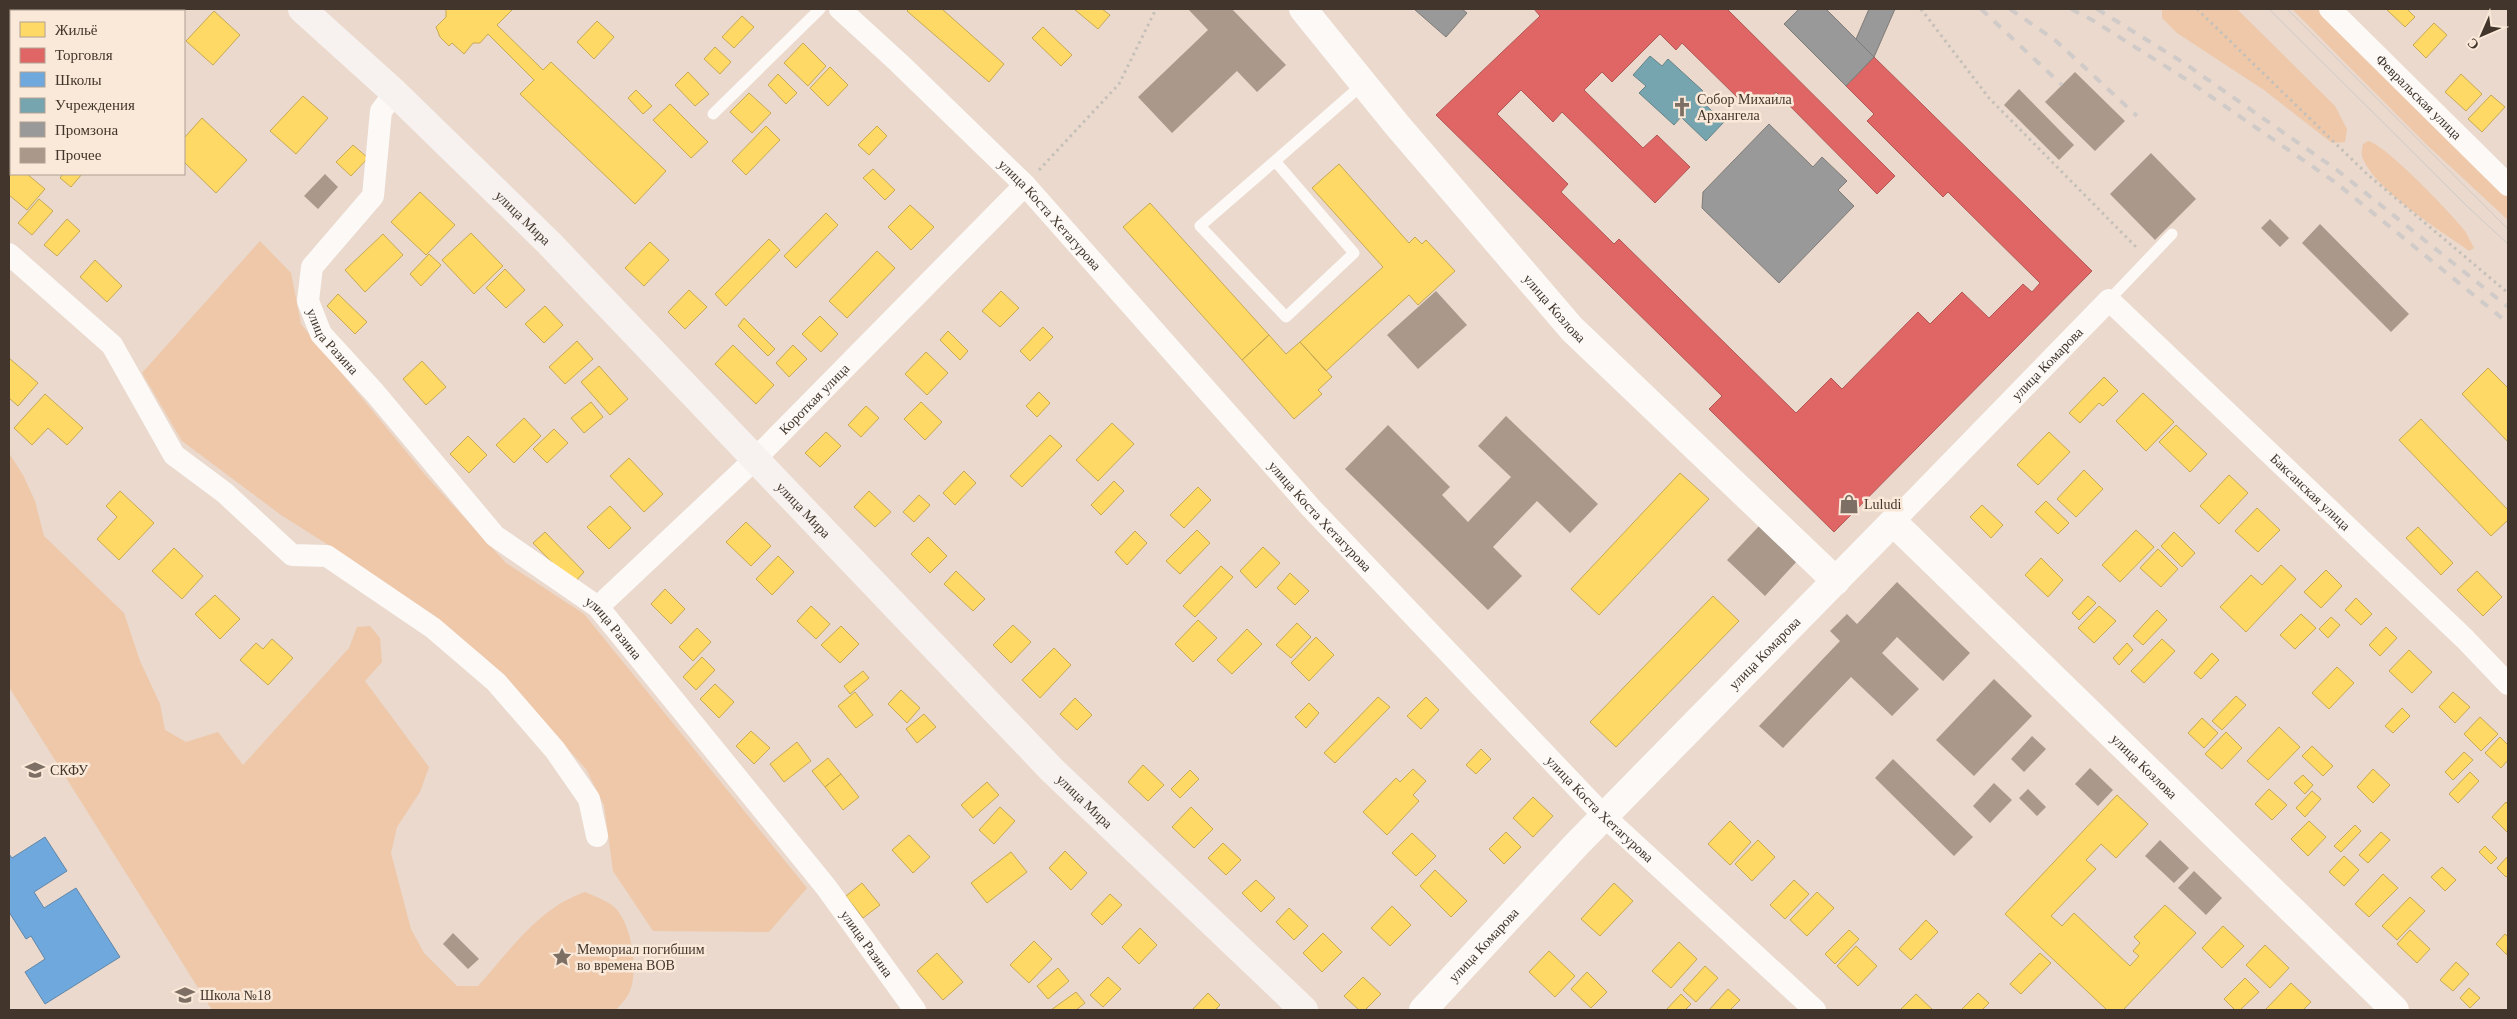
<svg xmlns="http://www.w3.org/2000/svg" width="2517" height="1019" font-family="'Times New Roman',serif">
  <rect width="100%" height="100%" fill="#ead9cc"/>
  <path fill="#eec8a9" d="M2162 9H2237L2335 106 2347 129 2345 142 2332 143 2264 90 2177 33 2162 18Z
    M2292 9H2324L2508 188V220L2425 143Z
    M2368 141C2386 145 2451 213 2465 231 2468 236 2471 242 2474 248L2469 251C2440 230 2377 192 2363 159 2361 155 2362 149 2363 144Z
    M260 241 291 273 301 324 427 477 506 563 584 614 807 888 769 932 653 931 613 871 604 805 586 769 484 657 333 548 281 515 182 441 142 373Z
    M9 453 23 475 35 501 44 536 124 613 140 661 160 704 165 730 186 742 218 732 243 765 349 648 357 627 370 626 380 638 382 662 365 681 429 767 420 792 397 827 391 853 411 929 424 953 457 986H478C510 951 538 908 585 892 594 896 605 900 613 906 632 921 640 974 628 995 625 1000 620 1005 616 1010H212L9 687Z"/>
  <path fill="#ffd966" stroke="#c6a855" d="M446 9H513L497 25 543 70 551 62 666 171 635 204 520 94 534 80 488 34 480 43H473L464 54 452 43 449 46 440 37 436 27 446 17Z
    M909 9H942L1004 64 989 82 907 11Z
    M1074 9H1102L1110 15 1098 29Z
    M2386 9H2407L2415 17 2405 27Z
    M214 11 240 35 213 65 186 41Z
    M742 16 754 27 734 48 722 37Z
    M597 21 614 37 594 59 577 42Z
    M2434 23 2447 35 2426 58 2413 45Z
    M1043 27 1072 55 1061 66 1032 38Z
    M803 43 826 66 808 86 784 63Z
    M715 47 731 62 720 74 704 59Z
    M830 67 848 85 828 106 810 88Z
    M688 72 709 94 695 106 675 85Z
    M778 74 797 93 786 104 768 85Z
    M2461 74 2482 94 2466 111 2445 92Z
    M636 90 652 106 643 114 628 98Z
    M749 93 771 113 752 133 730 112Z
    M2491 95 2505 107 2482 132 2468 119Z
    M303 96 328 118 296 154 270 131Z
    M670 104 708 142 691 158 653 120Z
    M202 118 247 160 216 193 184 162V138Z
    M766 126 780 140 746 175 732 161Z
    M877 126 887 136 869 155 858 145Z
    M353 145 368 158 351 176 336 162Z
    M1339 164 1409 243 1415 237 1422 244 1426 240 1455 271 1418 305 1409 295 1326 371 1300 342 1383 267 1312 188Z
    M873 169 895 190 885 200 863 178Z
    M11 171V174H27L45 189 27 210 9 195V174Z
    M63 174H82L71 187 60 178Z
    M420 192 455 225 426 255 391 222Z
    M39 199 53 211 32 235 18 223Z
    M1150 203 1269 335 1242 360 1123 227Z
    M910 205 934 227 911 250 888 227Z
    M826 213 838 225 796 268 784 256Z
    M67 219 80 231 57 256 44 245Z
    M471 233 503 266 474 294 442 260Z
    M383 234 403 255 365 292 345 270Z
    M769 239 780 250 726 306 715 294Z
    M650 242 669 260 644 286 625 268Z
    M877 251 895 268 847 318 829 301Z
    M429 254 441 265 421 286 410 274Z
    M95 260 122 286 107 302 80 277Z
    M505 269 525 290 506 308 486 288Z
    M689 290 707 307 685 329 668 312Z
    M1001 291 1019 308 1000 327 982 311Z
    M338 294 367 322 355 334 327 306Z
    M545 306 563 325 544 343 525 324Z
    M820 316 838 334 821 352 802 334Z
    M744 318 775 349 768 356 738 326Z
    M1043 327 1053 337 1030 361 1020 351Z
    M948 331 968 351 960 360 940 340Z
    M1269 335 1286 354 1300 342 1332 377 1318 390 1322 394 1294 419 1242 360Z
    M577 341 593 359 565 384 549 367Z
    M733 345 774 385 756 404 715 364Z
    M793 345 807 359 789 377 776 363Z
    M926 352 948 373 927 395 905 374Z
    M9 358 38 383 18 406 9 398Z
    M422 361 446 387 426 405 403 379Z
    M599 366 628 399 610 415 581 382Z
    M2488 368 2508 388V442L2462 394Z
    M2104 377 2118 391 2103 406 2099 403 2080 423 2069 413Z
    M1039 392 1050 403 1037 417 1026 406Z
    M2143 393 2174 422 2146 451 2116 421Z
    M45 394 83 428 67 445 48 428 32 445 14 428Z
    M591 402 603 417 584 433 571 418Z
    M921 402 942 422 925 440 904 419Z
    M866 406 879 418 861 437 848 425Z
    M524 418 541 436 514 463 496 445Z
    M2421 419 2508 510V520L2491 536 2399 440Z
    M1112 423 1134 444 1098 481 1076 460Z
    M2176 425 2207 454 2190 472 2159 442Z
    M554 429 568 443 547 463 533 449Z
    M826 432 841 446 820 467 805 453Z
    M2049 432 2070 452 2038 485 2017 465Z
    M1050 435 1062 446 1022 487 1010 476Z
    M468 436 487 455 469 473 450 454Z
    M629 458 663 494 644 512 610 476Z
    M2084 470 2103 489 2076 517 2057 499Z
    M964 471 976 483 955 505 943 493Z
    M1680 473 1709 499 1599 615 1571 589Z
    M2229 475 2248 493 2219 524 2200 506Z
    M1114 481 1124 491 1101 515 1091 505Z
    M1198 487 1211 500 1184 528 1170 515Z
    M120 491 154 523 119 560 97 539 117 517 106 506Z
    M869 491 891 512 875 527 854 507Z
    M919 495 930 505 914 522 903 512Z
    M2046 501 2069 523 2058 534 2035 512Z
    M1982 505 2003 525 1991 538 1970 517Z
    M610 506 631 528 609 549 587 527Z
    M2257 508 2280 530 2258 552 2235 531Z
    M746 522 771 546 751 566 726 542Z
    M2418 527 2453 563 2441 575 2406 538Z
    M1197 530 1210 543 1180 574 1166 561Z
    M2136 530 2154 547 2120 582 2102 565Z
    M1135 531 1147 543 1127 565 1115 552Z
    M545 532 584 572 573 584 533 543Z
    M2174 532 2195 553 2182 567 2161 546Z
    M928 537 947 556 930 573 911 554Z
    M1263 547 1280 563 1256 588 1240 571Z
    M174 548 203 576 182 599 152 571Z
    M2158 549 2178 569 2161 587 2140 568Z
    M778 556 794 572 772 595 756 579Z
    M2041 558 2063 580 2048 597 2025 575Z
    M2281 565 2296 579 2246 632 2220 607 2251 575 2262 585Z
    M1221 566 1233 577 1195 617 1183 606Z
    M2326 570 2342 586 2321 608 2304 592Z
    M956 571 985 599 973 611 944 584Z
    M2477 571 2502 597 2483 616 2457 590Z
    M1290 573 1309 591 1295 605 1277 588Z
    M665 589 685 609 671 624 651 604Z
    M215 595 240 619 220 639 195 614Z
    M1713 596 1739 621 1616 747 1590 722Z
    M2088 596 2096 603 2079 620 2072 613Z
    M2356 598 2372 614 2361 625 2345 610Z
    M811 606 830 624 816 639 797 621Z
    M2099 606 2116 621 2094 643 2078 628Z
    M2157 610 2167 620 2143 645 2133 636Z
    M2301 614 2316 628 2295 649 2280 635Z
    M2331 617 2340 625 2328 638 2319 629Z
    M1198 620 1217 638 1193 662 1175 644Z
    M1297 623 1311 637 1291 658 1276 645Z
    M1013 625 1031 642 1011 663 993 645Z
    M841 626 859 644 840 663 821 645Z
    M2386 627 2397 638 2380 656 2369 645Z
    M697 628 711 642 693 661 679 647Z
    M1247 629 1262 644 1232 674 1217 660Z
    M1316 637 1334 655 1309 681 1291 663Z
    M272 639 293 658 268 685 240 660 256 643 263 649Z
    M2162 639 2175 651 2144 683 2131 671Z
    M2127 643 2133 650 2119 665 2113 658Z
    M1054 648 1071 665 1040 698 1022 680Z
    M2409 650 2432 672 2412 693 2389 671Z
    M2212 653 2219 660 2201 679 2194 673Z
    M702 657 715 670 696 690 683 677Z
    M2337 667 2354 683 2329 709 2312 693Z
    M863 671 869 678 850 694 844 686Z
    M715 684 734 702 719 718 700 699Z
    M901 690 920 708 907 723 888 704Z
    M855 692 873 715 856 728 838 706Z
    M2453 692 2470 707 2455 723 2439 707Z
    M2236 696 2246 705 2222 730 2212 721Z
    M1378 697 1390 707 1335 763 1324 753Z
    M1426 697 1439 710 1421 729 1407 716Z
    M1075 698 1092 715 1077 730 1060 714Z
    M1309 703 1319 713 1306 728 1295 717Z
    M2402 708 2410 716 2393 733 2385 726Z
    M924 714 936 727 917 743 906 729Z
    M2480 717 2498 734 2481 751 2464 734Z
    M2202 718 2218 733 2204 748 2188 733Z
    M2279 727 2300 747 2268 780 2247 761Z
    M751 731 770 748 754 764 736 746Z
    M2226 732 2242 748 2222 769 2205 754Z
    M2500 737 2508 745V760L2501 768 2485 753Z
    M797 742 811 761 784 782 770 764Z
    M2312 746 2333 766 2323 776 2302 756Z
    M1481 749 1491 759 1476 774 1466 765Z
    M2464 752 2473 760 2453 780 2445 772Z
    M828 758 841 774 825 787 812 771Z
    M1143 765 1164 785 1148 801 1128 782Z
    M1413 769 1426 781 1413 795 1419 801 1387 835 1363 812 1396 778 1400 782Z
    M2373 769 2390 785 2373 803 2357 787Z
    M1190 770 1199 779 1180 798 1171 789Z
    M2470 772 2479 781 2458 803 2449 794Z
    M841 774 859 797 843 810 825 787Z
    M2303 775 2313 785 2305 794 2294 783Z
    M987 782 999 795 973 818 961 805Z
    M2269 789 2287 805 2272 820 2255 804Z
    M2312 791 2321 799 2305 817 2296 808Z
    M2117 795 2148 824 2116 858 2101 844 2086 860 2096 869 2051 916 2062 926 2074 913 2130 966 2139 956 2133 951 2140 943 2134 937 2165 905 2196 933 2123 1010H2107L2005 914Z
    M1533 797 1553 816 1533 837 1513 818Z
    M2506 802 2508 805V833L2492 817Z
    M1000 807 1015 821 994 844 979 830Z
    M1191 807 1213 829 1194 848 1172 827Z
    M1730 821 1751 842 1730 865 1708 844Z
    M2309 821 2326 837 2308 856 2291 839Z
    M2355 825 2361 831 2341 852 2334 846Z
    M1506 832 1521 847 1504 864 1489 849Z
    M2381 832 2390 840 2368 863 2359 855Z
    M1412 833 1436 856 1416 876 1392 853Z
    M909 835 930 857 913 873 892 850Z
    M1758 840 1775 857 1752 881 1735 864Z
    M1223 843 1241 860 1226 875 1208 858Z
    M2485 846 2497 858 2491 864 2479 852Z
    M1065 851 1087 873 1071 890 1049 868Z
    M1011 852 1027 872 987 903 971 883Z
    M2344 856 2359 870 2344 886 2329 872Z
    M2508 856V875L2506 877 2497 868Z
    M2442 867 2456 880 2445 891 2431 877Z
    M1435 870 1467 901 1451 917 1420 886Z
    M2383 874 2398 888 2369 917 2355 904Z
    M1256 880 1275 898 1261 912 1242 893Z
    M1794 880 1809 894 1785 919 1770 905Z
    M862 883 880 905 863 918 846 896Z
    M1614 883 1633 901 1600 936 1581 919Z
    M1817 892 1834 908 1807 936 1790 920Z
    M1110 894 1122 905 1102 925 1091 914Z
    M2410 897 2425 911 2397 940 2382 926Z
    M1392 906 1411 925 1390 946 1371 928Z
    M1289 908 1308 926 1294 940 1276 922Z
    M1926 920 1938 932 1911 960 1899 949Z
    M2223 926 2244 946 2222 968 2202 948Z
    M1140 928 1157 945 1139 964 1122 947Z
    M1849 930 1859 939 1835 964 1825 954Z
    M2410 930 2430 949 2417 963 2397 944Z
    M1323 933 1342 952 1322 972 1303 953Z
    M2505 934 2508 937 2507 955 2496 944Z
    M1034 941 1052 959 1029 983 1010 965Z
    M1679 942 1697 959 1671 988 1652 971Z
    M2265 945 2289 968 2270 988 2246 965Z
    M1856 946 1877 966 1858 986 1837 966Z
    M1549 951 1575 976 1555 997 1529 972Z
    M937 953 963 982 943 1000 917 971Z
    M2040 953 2051 963 2021 994 2010 984Z
    M2456 962 2469 974 2453 991 2440 980Z
    M1705 966 1718 978 1696 1002 1683 990Z
    M1058 968 1069 981 1048 999 1037 986Z
    M1587 972 1607 992 1591 1008 1571 989Z
    M1108 977 1121 989 1103 1007 1090 995Z
    M1363 977 1381 994 1365 1010H1359L1344 996Z
    M2245 978 2259 992 2240 1010H2235L2224 999Z
    M2291 983 2311 1002 2303 1010H2265Z
    M2469 988 2480 998 2470 1008 2460 998Z
    M1728 989 1740 1000 1730 1010H1709Z
    M1076 992 1085 1003 1076 1010H1051Z
    M1208 993 1220 1005 1215 1010H1192Z
    M1978 993 1989 1003 1982 1010H1961Z
    M1681 994 1691 1004 1685 1010H1666Z
    M1916 994 1933 1010H1900Z"/>
  <path fill="#e06666" stroke="#b15855" d="M1534 9H1727L1895 176 1877 194 1776 92 1764 106 1752 93 1743 103 1682 43 1676 50 1660 34 1612 82 1602 72 1584 90 1643 148 1657 135 1690 167 1655 203 1562 112 1553 122 1521 90 1497 114 1568 184 1561 192 1614 244 1619 239 1796 413 1831 378 1842 389 1918 312 1930 324 1962 292 1989 318 2023 284 2032 292 2040 283 1948 192 1943 197 1867 121 1874 114 1846 86 1874 57 2092 271 1834 532 1709 409 1722 396 1436 115 1540 16Z"/>
  <path fill="#6fa8dc" stroke="#6286a7" d="M45 837 67 871 34 892 44 908 76 888 120 957 45 1004 25 972 45 959 31 936 26 939 9 912V854L12 858Z"/>
  <path fill="#76a5af" stroke="#668488" d="M1650 56 1662 66 1668 59 1703 91 1697 97 1724 122 1706 141 1681 117 1674 125 1639 93 1646 86 1633 75Z"/>
  <path fill="#999" stroke="#7f7b78" d="M1414 9H1462L1467 13 1446 37Z
    M1799 9H1826L1874 57 1846 86 1784 24Z
    M1869 9H1895L1874 57 1856 39Z
    M1769 124 1813 167 1822 157 1847 181 1838 190 1854 206 1779 283 1702 208 1703 192Z"/>
  <path fill="#aa998a" d="M1188 9H1232L1286 65 1257 92 1237 71 1172 133 1138 97 1208 30Z
    M2075 72 2125 121 2095 151 2045 102Z
    M2019 89 2074 145 2059 160 2004 105Z
    M2151 153 2196 199 2155 240 2110 194Z
    M325 174 338 187 318 209 304 196Z
    M2270 219 2289 238 2280 247 2261 228Z
    M2320 224 2409 314 2391 332 2302 243Z
    M1436 291 1467 325 1418 369 1387 335Z
    M1506 416 1598 504 1570 533 1537 501 1493 547 1522 576 1488 610 1345 469 1388 425 1450 487 1442 495 1468 522 1511 477 1478 446Z
    M1761 524 1799 559 1765 596 1727 560Z
    M1897 582 1970 653 1943 681 1897 637 1882 653 1919 689 1892 716 1851 677 1783 748 1759 726 1840 641 1830 631 1847 614 1857 624Z
    M1994 679 2032 716 1974 776 1936 740Z
    M2032 736 2046 749 2024 772 2011 759Z
    M1893 759 1973 837 1954 856 1875 778Z
    M2090 768 2113 790 2098 806 2075 784Z
    M1994 783 2012 800 1990 823 1973 806Z
    M2028 789 2046 807 2037 816 2019 798Z
    M2160 840 2189 868 2174 883 2145 856Z
    M2194 871 2222 898 2206 915 2178 888Z
    M453 933 479 959 468 969 443 944Z"/>
  <g fill="none" stroke-linecap="round" stroke-linejoin="round">
    <path stroke="#c5c0b9" stroke-width="3" stroke-dasharray="2.5 4" stroke-linecap="butt" d="M1921 9 1989 98 2138 249
      M2197 9 2367 174 2508 293
      M1039 170 1119 84 1156 9"/>
    <path stroke="#fcf9f7" stroke-width="11" d="M713 114 820 9
      M1275 161 1200 226 1286 317 1354 253 1275 161 1363 84
      M2109 300 2172 234"/>
    <g stroke="#fcf9f7" stroke-width="22">
      <path id="s1" d="M840 9 899 63 1025 185 1311 508 1604 816 1815 1010"/>
      <path id="s2" d="M2330 9 2508 185"/>
      <path id="s3" d="M395 93 381 111 373 196 312 267 308 301 321 334 375 393 495 536 598 607 826 887 915 1010"/>
      <path d="M9 254 112 345 174 455 225 493 292 555 327 556 433 628 496 682 555 750 589 799 597 836"/>
      <path id="s4" d="M1893 522 2109 300 2465 639 2508 684"/>
      <path id="s5" d="M598 607 754 460 1025 185"/>
    </g>
    <g stroke="#fcf9f7" stroke-width="28">
      <path id="s6" d="M1303 9 1397 125 1572 329 1836 581"/>
      <path id="s7" d="M1423 1010 1577 844 1893 522 2395 1010"/>
    </g>
    <path stroke="#f7f2ef" stroke-width="28" id="s8" d="M302 9 395 93 549 243 1051 769 1304 1010"/>
    <path stroke="#d0cbc8" stroke-width="1" d="M2269 9 2470 209 2508 244
      M2287 9 2508 229"/>
    <path stroke="#d0cbc8" stroke-width="4" stroke-dasharray="9 9" stroke-linecap="butt" d="M1981 9 2062 85
      M2010 9 2055 40 2137 116
      M2071 9 2094 21 2184 78 2335 182 2508 323
      M2097 9 2184 63 2337 170 2508 307"/>
  </g>
  <defs>
    <symbol id="church-bare" viewBox="-9 -9 18 18"><path d="M-1.2-6h2.4v3.5h3.3v2.4h-3.3V6h-2.4V-.1h-3.3v-2.4h3.3Z" fill="#7d6f64" stroke="#fae8d8" stroke-width="2.5" paint-order="stroke"/></symbol>
    <symbol id="shop-bare" viewBox="-9 -9 18 18"><path d="M-5-2.5h2.3a2.7 3.5 0 0 1 5.4 0H5L5.5 6h-11ZM-1.5-2.5h3a1.5 2.3 0 0 0-3 0Z" fill="#7d6f64" stroke="#fae8d8" stroke-width="2.5" paint-order="stroke"/></symbol>
    <symbol id="university-bare" viewBox="-9 -9 18 18"><path d="M0-5L7-2L0 1L-7-2ZM-4 1L0 2.5L4 1V4Q0 6-4 4Z" fill="#7d6f64" stroke="#fae8d8" stroke-width="2.5" paint-order="stroke"/></symbol>
    <symbol id="sight-bare" viewBox="-9 -9 18 18"><path d="M0-6L1.8-2.2L6-1.7L2.9 1.2L3.7 5.4L0 3.3L-3.7 5.4L-2.9 1.2L-6-1.7L-1.8-2.2Z" fill="#7d6f64" stroke="#fae8d8" stroke-width="2.5" paint-order="stroke"/></symbol>
    <symbol id="school-bare" viewBox="-9 -9 18 18"><path d="M0-5L7-2L0 1L-7-2ZM-4 1L0 2.5L4 1V4Q0 6-4 4Z" fill="#7d6f64" stroke="#fae8d8" stroke-width="2.5" paint-order="stroke"/></symbol>
  </defs>
  <g fill-rule="evenodd">
    <use href="#church-bare" x="1668" y="93" width="28" height="28"/>
    <use href="#shop-bare" x="1835" y="490" width="28" height="28"/>
    <use href="#university-bare" x="21" y="756" width="28" height="28"/>
    <use href="#sight-bare" x="548" y="943" width="28" height="28"/>
    <use href="#school-bare" x="171" y="981" width="28" height="28"/>
  </g>
  <g text-anchor="middle" stroke-width="5" stroke-linejoin="round" paint-order="stroke">
    <g font-size="14" fill="#42362c" stroke="#fae8d8">
      <text dy="5" stroke="none"><textPath href="#s2" startOffset="125">Февральская улица</textPath></text>
      <text dy="5" stroke="none"><textPath href="#s1" startOffset="294">улица Коста Хетагурова</textPath></text>
      <text dy="5" stroke="none"><textPath href="#s8" startOffset="304">улица Мира</textPath></text>
      <text dy="5" stroke="none"><textPath href="#s6" startOffset="391">улица Козлова</textPath></text>
      <text dy="5" stroke="none"><textPath href="#s3" startOffset="284">улица Разина</textPath></text>
      <text dy="5" stroke="none"><textPath href="#s4" startOffset="221">улица Комарова</textPath></text>
      <text dy="5" stroke="none"><textPath href="#s5" startOffset="300">Короткая улица</textPath></text>
      <text dy="5" stroke="none"><textPath href="#s4" startOffset="588">Баксанская улица</textPath></text>
      <text dy="5" stroke="none"><textPath href="#s8" startOffset="709">улица Мира</textPath></text>
      <text dy="5" stroke="none"><textPath href="#s1" startOffset="699">улица Коста Хетагурова</textPath></text>
      <text dy="5" stroke="none"><textPath href="#s3" startOffset="689">улица Разина</textPath></text>
      <text dy="5" stroke="none"><textPath href="#s7" startOffset="494">улица Комарова</textPath></text>
      <text dy="5" stroke="none"><textPath href="#s7" startOffset="1028">улица Козлова</textPath></text>
      <text dy="5" stroke="none"><textPath href="#s8" startOffset="1114">улица Мира</textPath></text>
      <text dy="5" stroke="none"><textPath href="#s1" startOffset="1104">улица Коста Хетагурова</textPath></text>
      <text dy="5" stroke="none"><textPath href="#s3" startOffset="1094">улица Разина</textPath></text>
      <text dy="5" stroke="none"><textPath href="#s7" startOffset="89">улица Комарова</textPath></text>
    </g>
    <g font-size="14" fill="#42362c" stroke="#fae8d8" text-anchor="start">
      <text x="1697" y="104">Собор Михаила<tspan x="1697" dy="16">Архангела</tspan></text>
      <text x="1864" y="509">Luludi</text>
      <text x="50" y="775">СКФУ</text>
      <text x="577" y="954">Мемориал погибшим<tspan x="577" dy="16">во времена ВОВ</tspan></text>
      <text x="200" y="1000">Школа №18</text>
    </g>
  </g>
  <rect width="2517" height="1019" fill="none" stroke="#42362c" stroke-width="20"/>
  <rect x="10" y="10" width="175" height="165" fill="#fae8d8" stroke="#b0a193"/>
  <rect x="20" y="22" width="25" height="15" fill="#ffd966" stroke="#b0a193"/>
  <text x="55" y="35" font-size="15" fill="#42362c">Жильё</text>
  <rect x="20" y="48" width="25" height="15" fill="#e06666" stroke="#b0a193"/>
  <text x="55" y="60" font-size="15" fill="#42362c">Торговля</text>
  <rect x="20" y="72" width="25" height="15" fill="#6fa8dc" stroke="#b0a193"/>
  <text x="55" y="85" font-size="15" fill="#42362c">Школы</text>
  <rect x="20" y="98" width="25" height="15" fill="#76a5af" stroke="#b0a193"/>
  <text x="55" y="110" font-size="15" fill="#42362c">Учреждения</text>
  <rect x="20" y="122" width="25" height="15" fill="#999999" stroke="#b0a193"/>
  <text x="55" y="135" font-size="15" fill="#42362c">Промзона</text>
  <rect x="20" y="148" width="25" height="15" fill="#aa998a" stroke="#b0a193"/>
  <text x="55" y="160" font-size="15" fill="#42362c">Прочее</text>
  <g transform="translate(2482 35) rotate(225)" stroke="#fae8d8" stroke-width="4" paint-order="stroke">
  <path d="M0-4L9 19L0 12L-9 19Z" fill="#42362c"/>
  <text y="-8" font-size="14" font-weight="bold" text-anchor="middle" fill="#42362c">С</text>
  </g>
</svg>
